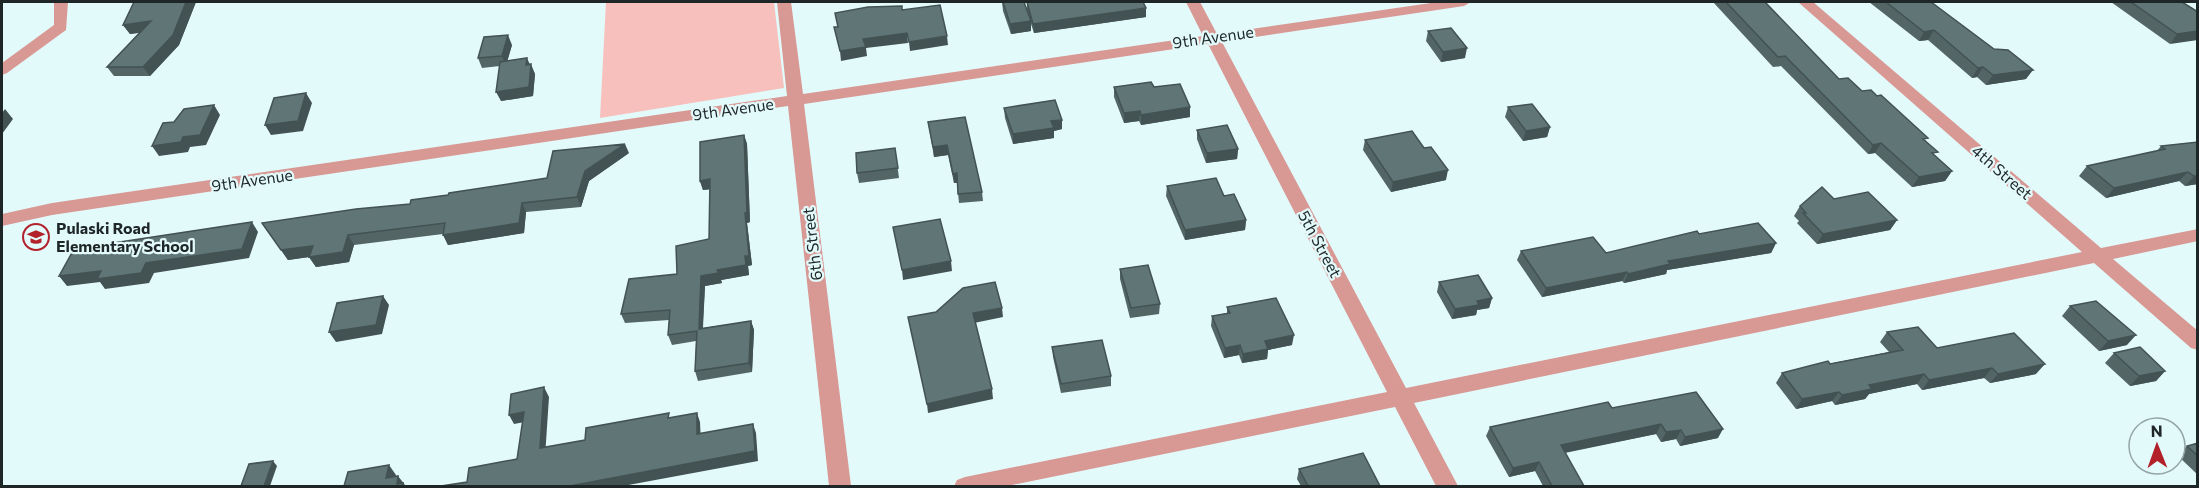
<svg xmlns="http://www.w3.org/2000/svg" width="2199" height="488" font-family="Commissioner,sans-serif">
  <rect width="100%" height="100%" fill="#e3fafb"/>
  <path fill="#f7c0bc" d="M606 2H774L784 88 600 118Z"/>
  <g fill="none" stroke-linecap="round" stroke-linejoin="round">
    <path fill="#d89894" fill-rule="evenodd" d="M54 2H68L66 30 7 73 2 75V63L54 25Z
      M777 2H791L803 94 1203 36 1186 2H1200L1217 34 1438 2H1471L1464 6 1222 42 1406 388 2082 252 1798 2H1813L2101 248 2198 229V241L2113 259 2198 331V350L2191 348 2094 263 1414 403 1458 486H1436L1395 407 1007 486H954L957 480 965 477 1387 392 1208 44 804 104 851 486H829L788 106 52 215 2 226V214L52 203 787 96Z"/>
  </g>
  <path fill="#536565" d="M134 2H196L179 45 150 76H114L107 67 139 33 130 34 123 25Z
    M1002 2 1027 10V2L1146 17 1034 33 1031 24V31L1011 34 1003 11Z
    M1713 2H1765L1839 79 1862 91 1926 141 1935 156 1952 171 1945 181 1912 187 1875 153 1868 154 1781 66 1773 67Z
    M1869 2H1931L2026 79 1986 85 1977 77 1972 78 1928 40 1919 41Z
    M2111 2H2182L2198 12 2170 44Z
    M1428 31 1465 58 1441 62 1426 41Z
    M512 45 507 61 530 65 535 74 533 96 501 101 500 66 482 68 478 58Z
    M1114 87H1154L1190 117 1141 125 1139 121 1124 123 1114 97Z
    M1508 107 1550 127 1547 137 1523 141 1505 117Z
    M1004 108 1062 120V129L1054 131V138L1013 144 1005 118Z
    M928 122 982 192 983 201 959 203 957 183H954L948 155 934 157Z
    M1197 130 1238 149 1237 159 1206 163 1197 139Z
    M744 135 747 144 750 222 747 223 752 265 748 266 749 275 721 280 722 283 705 286 703 328 751 321 754 330 752 372 698 381 695 371 696 341 672 345 668 335 669 320 625 323 621 314 677 274 709 239 710 189 703 190 700 181Z
    M1365 140 1446 180 1391 192 1363 150Z
    M2198 142V184L2185 186 2179 181 2106 198 2079 176 2087 166 2157 151 2161 146Z
    M895 148 899 178 859 183 857 173Z
    M629 153 589 181 581 207 526 212 524 233 448 245 443 234 354 245 349 262 316 267 309 257 288 260 262 223 410 204 448 195 547 178Z
    M1167 186 1224 196 1246 220 1245 230 1185 240 1166 196Z
    M1834 199 1897 220 1890 230 1817 244 1797 223 1799 221 1794 216 1800 206Z
    M1699 234 1776 243 1771 253 1667 270 1666 274 1624 283 1622 281 1542 297 1517 260 1521 251 1606 253Z
    M1120 269 1160 304 1159 314 1130 318 1120 279Z
    M1439 282 1492 298 1489 308 1477 310 1476 315 1452 319 1437 292Z
    M2070 306 2127 345 2099 351 2062 316Z
    M1227 307 1292 345 1268 350 1267 359 1242 363 1239 355 1224 358 1211 326 1212 316 1227 313Z
    M1887 332 1937 348 2036 374 1990 383 1984 378 1922 390 1917 384 1869 394 1865 399 1835 405 1832 401 1796 409 1776 383 1782 373 1889 352 1880 342Z
    M1052 347 1111 376V386L1061 393 1053 357Z
    M2114 353 2165 371 2156 381 2130 386 2105 363Z
    M1612 408 1718 438 1680 446 1676 439 1661 442 1656 434 1565 453 1584 486H1543L1535 471 1509 477 1486 436 1490 427Z
    M2198 443V475L2177 455 2187 446Z
    M1299 469 1380 486H1301L1297 479Z"/>
  <path fill="#435252" d="M186 2H196L179 45 150 76 143 67Z
    M1146 8V17L1034 33 1033 24Z
    M151 21 157 30 130 34 123 25Z
    M1031 21V31L1011 34 1010 24Z
    M1934 30 1928 40 1919 41 1924 32Z
    M2198 31V40L2170 44 2177 34Z
    M907 33 908 43 866 48 867 56 841 61 840 51 863 39Z
    M508 35 512 45 506 66 502 56Z
    M947 36 948 45 910 51 909 42Z
    M1467 48 1465 58 1441 62 1443 52Z
    M527 58 531 67V64L535 74 533 96 501 101 496 92 526 65Z
    M1983 67 1977 77 1972 78 1978 68Z
    M2033 70 2026 79 1986 85 1993 75Z
    M306 93 312 103 303 131 271 135 265 125Z
    M214 105 220 115 206 145 190 147 188 152 159 156 152 146 183 137Z
    M1190 107V117L1141 125V115Z
    M5 109 13 119 2 134V113Z
    M1140 111 1139 121 1124 123V113Z
    M1062 120V129L1054 131V138L1013 144V134L1051 121Z
    M1550 127 1547 137 1523 141 1526 131Z
    M744 135 747 144 750 222 747 223 752 265 748 266 749 275 721 280 722 283 705 286 702 338 699 329 701 276 717 270 745 256Z
    M1881 143 1875 153 1868 154 1873 145Z
    M625 144 629 153 589 181 581 207 577 197 585 171Z
    M947 145 948 155 934 157 933 147Z
    M1238 149 1237 159 1206 163 1207 153Z
    M1448 170 1446 180 1391 192 1393 182Z
    M1952 171 1945 181 1912 187 1919 177Z
    M2188 172 2179 181 2106 198 2114 188Z
    M957 173 958 183H954L953 174Z
    M2194 176H2198V184L2185 186Z
    M710 179 713 189 703 190 700 181Z
    M522 203 526 212 524 233 448 245 443 235Z
    M1246 220 1245 230 1185 240V230Z
    M1897 220 1890 230 1817 244 1823 234Z
    M252 222 258 232 249 258 154 273 149 283 105 289 100 282 67 286 59 276 101 271 146 263Z
    M348 235 354 245 349 262 316 267 309 257 288 260 281 250Z
    M1776 243 1771 253 1667 270 1666 274 1624 283 1628 274 1668 261Z
    M951 261 952 271 903 280 902 270Z
    M1627 272 1622 281 1542 297 1546 288Z
    M383 296 389 305 382 334 336 342 329 332Z
    M1492 298 1489 308 1477 310 1476 315 1452 319 1455 309 1477 301Z
    M1002 308 1003 317 974 323 973 313Z
    M751 321 754 330 752 372 749 363Z
    M1294 335 1292 345 1268 350 1267 359 1242 363 1243 354 1265 341Z
    M2136 335 2127 345 2099 351 2108 341Z
    M1240 345 1239 355 1224 358 1225 348Z
    M2045 364 2036 374 1990 383 1998 374Z
    M1992 368 1984 378 1922 390 1929 380Z
    M2165 371 2156 381 2130 386 2139 376Z
    M1924 374 1917 384 1869 394 1865 399 1835 405 1842 395 1869 385Z
    M544 387 549 397 545 457 540 448Z
    M992 389 993 399 928 413 927 404Z
    M1839 392 1832 401 1796 409 1802 399Z
    M524 412 530 421 514 424 509 415Z
    M697 413 700 422 701 444 697 434Z
    M753 424 756 433 758 461 623 486H570Z
    M1661 424 1656 434 1557 454 1561 445Z
    M1723 429 1718 438 1680 446 1685 437Z
    M1681 430 1676 439 1661 442 1666 432Z
    M273 461 277 466 270 486H264Z
    M1539 462 1535 471 1509 477 1513 468Z
    M389 465 396 475 393 486 386 478Z
    M398 476 405 485 406 486H399L397 484Z"/>
  <path fill="#607575" stroke="#435252" stroke-width="1.5" d="M134 2H186L173 35 143 67H107L151 21 123 25Z
    M1003 2H1024L1031 21 1010 24Z
    M1027 2H1143L1146 8 1033 24Z
    M1726 2H1765L1839 79 1848 78 1862 91 1871 90 1877 96 1881 95 1928 138 1923 139 1938 152 1932 153 1952 171 1919 177 1881 143 1873 145 1785 56 1778 57Z
    M1886 2H1931L1994 49 2008 50 2033 70 1993 75 1983 67 1978 68 1934 30 1924 32Z
    M2131 2H2182L2198 12V31L2177 34Z
    M940 5 947 36 909 42 907 33 863 39 866 47 840 51 834 27H838L835 13 868 7 902 6V10Z
    M1451 28 1467 48 1443 52 1428 31Z
    M508 35 502 56 478 58 484 37Z
    M527 58 526 65 531 64 529 87 496 92 500 62Z
    M1151 82 1154 87 1180 84 1190 107 1141 115 1140 111 1124 113 1114 87Z
    M306 93 298 121 265 125 274 98Z
    M1055 100 1062 120 1051 121 1054 128 1013 134 1004 108Z
    M1532 104 1550 127 1526 131 1508 107Z
    M214 105 200 135 183 137 181 142 152 146 163 123 174 122 184 109Z
    M965 117 982 192 958 194 957 173 953 174 947 145 933 147 928 122Z
    M1227 125 1238 149 1207 153 1197 130Z
    M1412 131 1424 148 1431 147 1448 170 1393 182 1365 140Z
    M744 135 747 213H745L749 256H745L746 265 717 270 719 273 701 276 699 329 751 321 749 363 695 371 697 331 668 335 670 310 621 314 629 279 677 274 676 246 709 239 710 179 700 181V142Z
    M2198 142V176H2194L2188 172 2114 188 2087 166 2165 149 2161 146Z
    M625 144 585 171 577 197 522 203 519 223 443 235 445 223 348 235 343 252 309 257 313 246 281 250 262 223 356 209 410 204 411 200 448 195 449 193 547 178 553 151Z
    M895 148 898 168 857 173 856 153Z
    M1216 178 1224 196 1234 194 1246 220 1185 230 1167 186Z
    M1822 187 1834 199 1868 192 1897 220 1823 234 1803 213H1806L1800 206Z
    M940 219 951 261 902 270 893 227Z
    M252 222 242 249 146 263 141 273 97 279 101 271 59 276 74 249Z
    M1758 223 1776 243 1668 261 1670 264 1628 274 1627 272 1546 288 1521 251 1593 237 1606 253 1697 231 1699 234Z
    M1148 265 1160 304 1131 308 1120 269Z
    M1478 275 1492 298 1477 301 1479 305 1455 309 1439 282Z
    M995 282 1002 308 973 313 992 389 927 404 908 317 936 312 963 288Z
    M383 296 376 325 329 332 337 303Z
    M1276 298 1294 335 1265 341 1268 349 1243 354 1240 345 1225 348 1212 316 1230 313 1227 307Z
    M2096 301 2136 335 2108 341 2070 306Z
    M1918 327 1937 348 2014 333 2045 364 1998 374 1992 368 1929 380 1924 374 1869 385 1872 389 1842 395 1839 392 1802 399 1782 373 1828 361 1830 364 1903 350 1887 332Z
    M1102 340 1111 376 1061 384 1052 347Z
    M2140 347 2165 371 2139 376 2114 353Z
    M544 387 540 448 585 440 586 428 669 413 668 418 697 413V434L753 424 755 451 570 486H441L467 482 469 468 517 459 524 412 509 415 511 394Z
    M1696 392 1723 429 1685 437 1681 430 1666 432 1661 424 1561 445 1584 486H1552L1539 462 1513 468 1490 427 1608 402 1612 408Z
    M2198 443V456L2187 446Z
    M1363 453 1380 486H1308L1299 469Z
    M273 461 264 486H241L249 464Z
    M389 465 386 478 398 476 397 484 403 483 402 486H344L348 472Z"/>
  <defs>
    <symbol id="school-ring" viewBox="-11 -11 22 22"><circle r="9.5" fill="#e3fafb" stroke="#b2202a" stroke-width="1.5"/><path d="M0-5L7-2L0 1L-7-2ZM-4 1L0 2.5L4 1V4Q0 6-4 4Z" fill="#b2202a"/></symbol>
  </defs>
  <g fill-rule="evenodd">
    <use href="#school-ring" x="21" y="222" width="30" height="30"/>
  </g>
  <g text-anchor="middle" stroke-width="4.5" stroke-linejoin="round" paint-order="stroke">
    <g font-size="16" fill="#1e2627" stroke="#e3fafb">
      <text transform="translate(1213 37) rotate(-8)" y="6">9th Avenue</text>
      <text transform="translate(733 109) rotate(-8)" y="6">9th Avenue</text>
      <text transform="translate(2002 172) rotate(41)" y="6">4th Street</text>
      <text transform="translate(252 180) rotate(-8)" y="6">9th Avenue</text>
      <text transform="translate(812 244) rotate(-97)" y="6">6th Street</text>
      <text transform="translate(1320 244) rotate(62)" y="6">5th Street</text>
    </g>
    <g font-size="16" font-weight="bold" fill="#1e2627" stroke="#e3fafb" text-anchor="start">
      <text x="56" y="234">Pulaski Road<tspan x="56" dy="18">Elementary School</tspan></text>
    </g>
  </g>
  <rect width="2199" height="488" fill="none" stroke="#1e2627" stroke-width="6"/>
  <g transform="translate(2157 446) rotate(359)"><circle r="28" fill="#e3fafb" stroke="#94a5a6" stroke-width="1.5"/>
  <path d="M0-4.5L10 22L0 15L-10 22Z" fill="#b2202a"/>
  <text y="-9" font-size="16" font-weight="bold" text-anchor="middle" fill="#1e2627">N</text>
  </g>
</svg>
